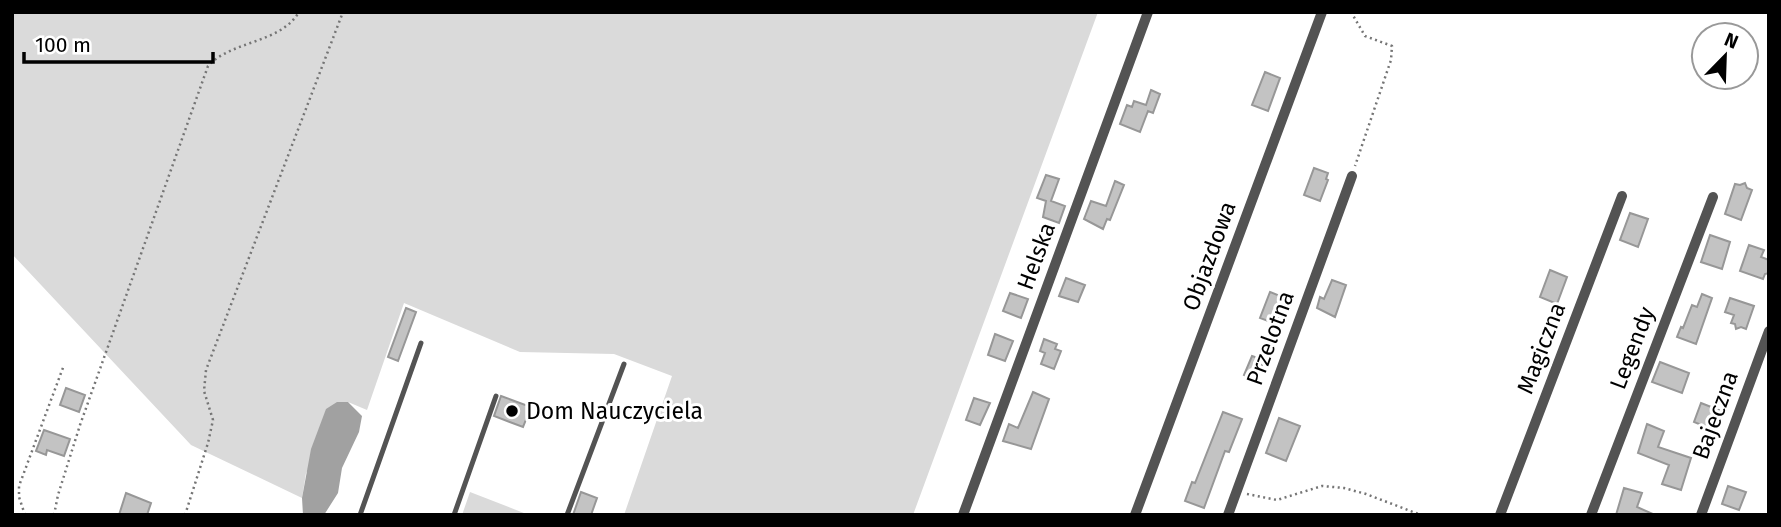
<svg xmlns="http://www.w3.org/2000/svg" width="1781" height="527" font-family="'Fira Sans',sans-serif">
  <rect width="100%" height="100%" fill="#fff"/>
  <path fill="#dadada" d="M12 12H1098L913 515H624L672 376 614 354 520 352 404 303 367 410 348 402 306 473 302 498 191 445 12 254Z
    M470 492 529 515H462Z"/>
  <path fill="#a1a1a1" d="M337 402H348L362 416 359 432 342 468 338 493 324 515H303L302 498 311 449 326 409Z"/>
  <path fill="#c3c3c3" stroke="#979797" stroke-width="2" d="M1265 72 1280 78 1268 111 1252 105Z
    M1151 90 1160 94 1153 113 1148 111 1140 132 1120 124 1127 105 1132 107 1134 101 1146 105Z
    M1314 168 1328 173 1326 179 1328 180 1320 201 1304 195Z
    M1046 175 1059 179 1051 201 1065 206 1059 223 1043 217 1046 201 1037 198Z
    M1115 181 1124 185 1110 220 1107 219 1103 229 1084 219 1091 201 1106 206Z
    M1745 183 1747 188 1752 190 1741 220 1725 214 1735 184 1740 185Z
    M1630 213 1648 219 1638 247 1620 240Z
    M1710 235 1730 242 1722 269 1701 262Z
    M1749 245 1764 250 1761 257 1769 260V273L1765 274 1763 279 1740 271Z
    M1550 270 1567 277 1557 304 1540 297Z
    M1066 278 1085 285 1078 302 1059 296Z
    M1332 280 1346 285 1335 317 1317 308 1320 297 1324 299Z
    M1270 292 1285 298 1276 324 1260 318Z
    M1010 293 1028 299 1021 318 1003 311Z
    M1702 294 1712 298 1696 344 1677 337 1681 327 1683 328 1692 305 1697 307Z
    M1730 298 1754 306 1746 329 1741 327 1736 329 1735 324 1731 323 1734 315 1725 312Z
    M406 308 416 312 398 361 388 357Z
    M995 334 1013 341 1005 361 988 355Z
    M1044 339 1057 344 1055 349 1061 351 1054 369 1041 364 1045 353 1040 351Z
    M1252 356 1264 360 1256 380 1244 375Z
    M1660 362 1689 373 1682 393 1652 382Z
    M66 388 85 395 79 412 60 405Z
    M1033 392 1049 399 1031 449 1003 441 1009 424 1018 428Z
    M501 396 531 407 523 427 494 416Z
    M974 398 990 403 980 425 966 420Z
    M1701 403 1719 410 1711 429 1694 422Z
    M1223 412 1242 419 1229 452 1225 451 1204 508 1185 501 1192 482 1195 483Z
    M1279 418 1300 426 1286 461 1266 453Z
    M1647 424 1664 431 1658 447 1691 458 1681 490 1662 484 1669 465 1638 453Z
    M44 430 70 439 64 456 47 450 46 455 36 451Z
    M1728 486 1746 492 1739 510 1722 504Z
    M1624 488 1642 493 1637 507 1655 515H1616Z
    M581 492 597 498 591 515H573Z
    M126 493 151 503 147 515H119Z"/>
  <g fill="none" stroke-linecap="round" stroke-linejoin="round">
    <path stroke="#757575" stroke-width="2.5" stroke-dasharray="2 3.5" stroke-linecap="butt" d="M1351 12 1365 36 1392 46 1391 60 1355 166
      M1247 494 1277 500 1322 486 1344 488 1366 494 1421 515
      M25 515 19 497V486L64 365
      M54 515 58 495 80 425 208 66C232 40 280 44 299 12
      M185 515 208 443 213 420 204 391 206 370 343 12"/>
    <path stroke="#535353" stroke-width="5" d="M360 515 421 343
      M454 515 496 396
      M567 515 624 364"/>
    <path stroke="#535353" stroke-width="10" d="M963 515 1148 12
      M1135 515 1322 12
      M1228 515 1352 176
      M1500 515 1622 196
      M1591 515 1713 197
      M1701 515 1769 331"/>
  </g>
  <circle fill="#000" stroke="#fff" stroke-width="2.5" cx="512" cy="411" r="7"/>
  <g text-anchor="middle" stroke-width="6" stroke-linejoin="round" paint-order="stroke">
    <g font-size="23" fill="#000" stroke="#fff">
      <text transform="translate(1036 256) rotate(-70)" y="8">Helska</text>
      <text transform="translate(1209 256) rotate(-70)" y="8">Objazdowa</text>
      <text transform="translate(1270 338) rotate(-70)" y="8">Przelotna</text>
      <text transform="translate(1541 348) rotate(-69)" y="8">Magiczna</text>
      <text transform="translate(1632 348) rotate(-69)" y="8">Legendy</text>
      <text transform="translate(1715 415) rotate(-70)" y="8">Bajeczna</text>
    </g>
    <g font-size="23" fill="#000" stroke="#fff" text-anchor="start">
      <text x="526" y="419">Dom Nauczyciela</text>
    </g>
  </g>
  <rect width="1781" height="527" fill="none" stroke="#000000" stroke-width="28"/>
  <g transform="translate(1725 56) rotate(23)"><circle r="33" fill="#ffffff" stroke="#999999" stroke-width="2"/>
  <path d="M0-5L12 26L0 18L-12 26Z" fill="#000000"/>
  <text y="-10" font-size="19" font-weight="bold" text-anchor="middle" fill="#000000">N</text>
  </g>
  <path d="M24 52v10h189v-10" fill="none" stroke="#000000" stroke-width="3.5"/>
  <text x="35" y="52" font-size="21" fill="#000000" stroke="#ffffff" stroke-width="5" paint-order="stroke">100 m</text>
</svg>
